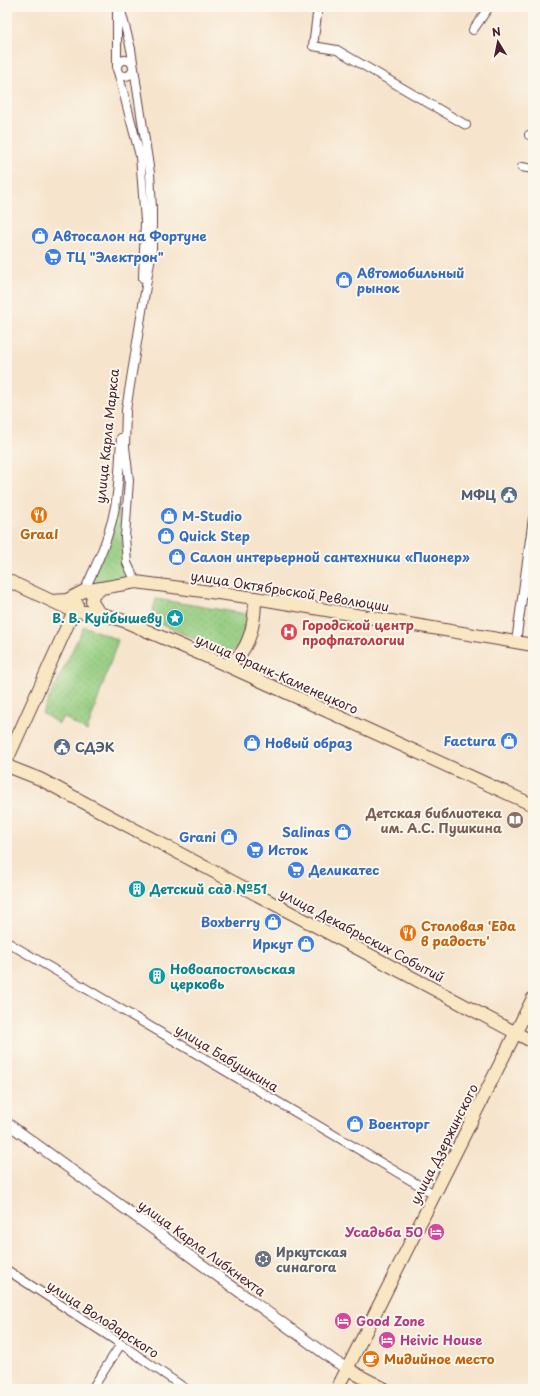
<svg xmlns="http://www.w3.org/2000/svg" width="540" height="1396" font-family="'Playpen Sans',sans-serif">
  <defs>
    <pattern id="green-dots" width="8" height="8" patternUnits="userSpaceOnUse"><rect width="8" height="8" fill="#93cb7e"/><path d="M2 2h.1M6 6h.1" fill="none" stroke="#80ae6d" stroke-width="1.8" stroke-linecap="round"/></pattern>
  </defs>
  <rect width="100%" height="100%" fill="#fbf7ec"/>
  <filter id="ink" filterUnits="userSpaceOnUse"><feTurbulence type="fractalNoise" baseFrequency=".025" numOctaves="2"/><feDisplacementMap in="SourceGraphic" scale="8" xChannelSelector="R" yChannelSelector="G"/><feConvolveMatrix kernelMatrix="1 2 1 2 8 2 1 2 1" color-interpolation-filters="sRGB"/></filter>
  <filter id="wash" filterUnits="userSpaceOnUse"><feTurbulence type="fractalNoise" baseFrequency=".012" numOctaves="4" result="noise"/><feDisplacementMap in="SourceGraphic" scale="16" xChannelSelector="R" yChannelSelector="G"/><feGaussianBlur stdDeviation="0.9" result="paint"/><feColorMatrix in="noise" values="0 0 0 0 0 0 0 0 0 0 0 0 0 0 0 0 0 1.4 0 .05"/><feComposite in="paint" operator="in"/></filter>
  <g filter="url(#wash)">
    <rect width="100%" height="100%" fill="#f6e4cc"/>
    <path fill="url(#green-dots)" stroke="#6e7554" d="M119 503 124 563 132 578 90 585Z
      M156 599 246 614C248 633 244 643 228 654L150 619Z
      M84 626 118 640 87 731 63 717 59 724 42 713Z"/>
  </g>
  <g filter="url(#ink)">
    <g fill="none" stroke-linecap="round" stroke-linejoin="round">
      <defs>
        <path id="minor" d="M117 7V68
          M120 7 131 49 150 173 152 209V249L126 410 125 447 129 480 125 537 127 563 136 582
          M318 7 313 46 337 50 466 125
          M473 30 489 7
          M117 68a8 8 0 1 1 16 0a8 8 0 1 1-16 0Z
          M118 72 140 156 145 221 143 278
          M529 135H533
          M522 167 533 169
          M84 591C93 572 102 554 108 534 119 502 119 471 121 438
          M516 642 533 518
          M7 942 434 1194
          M7 1270 121 1344 186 1389
          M92 1389 121 1344"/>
        <path id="tertiary" d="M7 1123 336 1362 347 1368"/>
        <path id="secondary" d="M7 580 73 611 99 613 124 621 226 665 533 805
          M52 601 67 600 84 591 136 582 255 598 533 645
          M99 613 92 602 93 595 102 588
          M226 665C230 662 237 658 241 653 252 638 255 617 255 598
          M7 760 77 604
          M7 766 40 779 533 1042
          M347 1368 358 1375 385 1389
          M337 1389 533 998"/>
      </defs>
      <use href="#minor" stroke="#643d43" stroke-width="10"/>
      <use href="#tertiary" stroke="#643d43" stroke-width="12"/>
      <use href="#secondary" stroke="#643d43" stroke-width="14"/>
      <use href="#minor" stroke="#fff" stroke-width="8"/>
      <use href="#tertiary" stroke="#fff" stroke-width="10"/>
      <use href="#secondary" stroke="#f9e7c3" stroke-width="12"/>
    </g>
  </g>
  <defs>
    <symbol id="shop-disc" viewBox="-11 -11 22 22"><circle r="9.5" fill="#3f7fe0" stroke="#fbf7ec"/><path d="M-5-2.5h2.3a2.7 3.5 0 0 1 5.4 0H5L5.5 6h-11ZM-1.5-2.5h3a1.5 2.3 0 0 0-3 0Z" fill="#fff"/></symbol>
    <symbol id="supermarket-disc" viewBox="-11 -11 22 22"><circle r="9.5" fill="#3f7fe0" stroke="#fbf7ec"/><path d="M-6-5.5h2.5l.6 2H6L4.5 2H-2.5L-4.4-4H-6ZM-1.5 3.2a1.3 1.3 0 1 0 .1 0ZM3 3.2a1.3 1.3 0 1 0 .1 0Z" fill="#fff"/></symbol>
    <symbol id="civic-disc" viewBox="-11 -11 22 22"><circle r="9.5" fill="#5c6f8a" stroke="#fbf7ec"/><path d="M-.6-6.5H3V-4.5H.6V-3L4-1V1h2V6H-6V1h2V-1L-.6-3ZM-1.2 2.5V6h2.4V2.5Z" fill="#fff"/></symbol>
    <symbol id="restaurant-disc" viewBox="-11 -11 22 22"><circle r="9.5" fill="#e8710a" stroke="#fbf7ec"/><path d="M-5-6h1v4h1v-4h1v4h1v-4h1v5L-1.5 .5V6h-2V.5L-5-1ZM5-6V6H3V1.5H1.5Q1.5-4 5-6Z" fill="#fff"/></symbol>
    <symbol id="sight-disc" viewBox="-11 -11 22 22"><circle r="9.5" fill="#0f9aa8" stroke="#fbf7ec"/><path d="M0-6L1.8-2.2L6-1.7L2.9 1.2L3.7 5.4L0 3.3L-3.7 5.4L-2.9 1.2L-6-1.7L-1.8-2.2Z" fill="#fff"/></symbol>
    <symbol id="hospital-disc" viewBox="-11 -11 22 22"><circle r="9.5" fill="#e0444e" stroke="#fbf7ec"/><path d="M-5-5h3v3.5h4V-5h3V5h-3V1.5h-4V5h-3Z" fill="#fff"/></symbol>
    <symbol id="library-disc" viewBox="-11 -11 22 22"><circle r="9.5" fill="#8d6e63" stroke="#fbf7ec"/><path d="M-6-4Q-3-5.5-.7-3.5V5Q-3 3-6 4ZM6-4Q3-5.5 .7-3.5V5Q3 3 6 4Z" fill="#fff"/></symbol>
    <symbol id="building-disc" viewBox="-11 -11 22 22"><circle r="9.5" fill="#0f9aa8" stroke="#fbf7ec"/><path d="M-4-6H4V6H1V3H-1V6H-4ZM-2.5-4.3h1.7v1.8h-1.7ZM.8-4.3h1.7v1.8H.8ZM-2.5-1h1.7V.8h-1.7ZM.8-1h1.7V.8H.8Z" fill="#fff"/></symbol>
    <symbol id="hotel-disc" viewBox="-11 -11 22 22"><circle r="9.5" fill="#d1479c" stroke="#fbf7ec"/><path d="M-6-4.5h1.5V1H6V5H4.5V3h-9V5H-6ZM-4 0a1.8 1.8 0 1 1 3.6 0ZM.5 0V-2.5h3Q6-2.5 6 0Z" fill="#fff"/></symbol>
    <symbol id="synagogue-disc" viewBox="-11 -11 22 22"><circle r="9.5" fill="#6b7280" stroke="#fbf7ec"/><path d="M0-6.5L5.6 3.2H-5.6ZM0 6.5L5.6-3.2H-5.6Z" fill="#fff"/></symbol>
    <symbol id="cafe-disc" viewBox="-11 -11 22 22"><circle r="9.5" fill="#e8710a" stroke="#fbf7ec"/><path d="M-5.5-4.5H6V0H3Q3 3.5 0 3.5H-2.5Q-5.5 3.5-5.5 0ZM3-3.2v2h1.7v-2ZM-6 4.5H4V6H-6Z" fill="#fff"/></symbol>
  </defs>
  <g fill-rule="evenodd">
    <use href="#shop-disc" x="30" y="226" width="20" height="20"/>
    <use href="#supermarket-disc" x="43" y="247" width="20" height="20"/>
    <use href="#shop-disc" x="334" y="270" width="20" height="20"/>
    <use href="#civic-disc" x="499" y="485" width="20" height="20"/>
    <use href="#restaurant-disc" x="29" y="505" width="20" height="20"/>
    <use href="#shop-disc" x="159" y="506" width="20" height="20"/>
    <use href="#shop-disc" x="156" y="526" width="20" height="20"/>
    <use href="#shop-disc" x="167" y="547" width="20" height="20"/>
    <use href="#sight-disc" x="165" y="608" width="20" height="20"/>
    <use href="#hospital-disc" x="279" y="622" width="20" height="20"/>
    <use href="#shop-disc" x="499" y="731" width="20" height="20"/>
    <use href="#shop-disc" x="242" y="733" width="20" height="20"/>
    <use href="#civic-disc" x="52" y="737" width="20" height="20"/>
    <use href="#library-disc" x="505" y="810" width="20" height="20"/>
    <use href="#shop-disc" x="333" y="822" width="20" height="20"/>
    <use href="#shop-disc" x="219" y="827" width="20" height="20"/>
    <use href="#supermarket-disc" x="245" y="840" width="20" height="20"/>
    <use href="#supermarket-disc" x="286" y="860" width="20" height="20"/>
    <use href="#building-disc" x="127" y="879" width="20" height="20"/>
    <use href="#shop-disc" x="263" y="912" width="20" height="20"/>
    <use href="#restaurant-disc" x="398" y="923" width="20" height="20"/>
    <use href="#shop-disc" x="296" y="934" width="20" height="20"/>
    <use href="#building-disc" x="147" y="966" width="20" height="20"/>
    <use href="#shop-disc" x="345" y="1114" width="20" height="20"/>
    <use href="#hotel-disc" x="426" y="1222" width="20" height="20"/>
    <use href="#synagogue-disc" x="253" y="1249" width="20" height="20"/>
    <use href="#hotel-disc" x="333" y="1311" width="20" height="20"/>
    <use href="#hotel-disc" x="377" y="1330" width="20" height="20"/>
    <use href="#cafe-disc" x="361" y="1349" width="20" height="20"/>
  </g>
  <g text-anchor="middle" stroke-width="4" stroke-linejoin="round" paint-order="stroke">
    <g font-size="13" font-weight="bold" fill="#366cbe" stroke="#fbf7ec" text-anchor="start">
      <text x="53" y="241">Автосалон на Фортуне</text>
      <text x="66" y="262">ТЦ "Электрон"</text>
      <text x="357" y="278">Автомобильный<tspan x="357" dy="15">рынок</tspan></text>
      <text x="182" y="521">M-Studiо</text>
      <text x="179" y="541">Quick Step</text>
      <text x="190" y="562">Салон интерьерной сантехники «Пионер»</text>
      <text x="496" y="746" text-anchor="end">Factura</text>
      <text x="265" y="748">Новый образ</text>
      <text x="330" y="837" text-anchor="end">Salinas</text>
      <text x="216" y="842" text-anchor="end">Grani</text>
      <text x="268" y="855">Исток</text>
      <text x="309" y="875">Деликатес</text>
      <text x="260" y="927" text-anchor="end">Boxberry</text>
      <text x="293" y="949" text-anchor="end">Иркут</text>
      <text x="368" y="1129">Военторг</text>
    </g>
    <g font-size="13" fill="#4a1f2b" stroke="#fbf7ec">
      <text transform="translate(107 436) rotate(-84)" y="5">улица Карла Маркса</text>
      <text transform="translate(290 591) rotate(9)" y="5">улица Октябрьской Революции</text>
      <text transform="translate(277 674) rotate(24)" y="5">улица Франк-Каменецкого</text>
      <text transform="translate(362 935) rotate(28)" y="5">улица Декабрьских Событий</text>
      <text transform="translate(227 1058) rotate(31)" y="5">улица Бабушкина</text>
      <text transform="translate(444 1144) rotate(-63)" y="5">улица Дзержинского</text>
      <text transform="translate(202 1248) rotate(36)" y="5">улица Карла Либкнехта</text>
      <text transform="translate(103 1319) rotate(33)" y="5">улица Володарского</text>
    </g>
    <g font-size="13" font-weight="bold" fill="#4e5e75" stroke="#fbf7ec" text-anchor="end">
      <text x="496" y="500">МФЦ</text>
      <text x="75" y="752" text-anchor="start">СДЭК</text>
    </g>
    <g font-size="13" font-weight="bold" fill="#c56008" stroke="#fbf7ec" text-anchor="start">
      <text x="39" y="539" text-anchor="middle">Graal</text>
      <text x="421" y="931">Столовая 'Еда<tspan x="421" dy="15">в радость'</tspan></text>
      <text x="384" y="1364">Мидийное место</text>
    </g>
    <g font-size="13" font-weight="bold" fill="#0d838f" stroke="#fbf7ec" text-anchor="start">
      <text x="162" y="623" text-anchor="end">В. В. Куйбышеву</text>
      <text x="150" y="894">Детский сад №51</text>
      <text x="170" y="974">Новоапостольская<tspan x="170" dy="15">церковь</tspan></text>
    </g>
    <g font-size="13" font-weight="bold" fill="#be3a42" stroke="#fbf7ec" text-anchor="start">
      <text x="302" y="630">Городской центр<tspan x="302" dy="15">профпатологии</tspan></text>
    </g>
    <g font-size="13" font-weight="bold" fill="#785e54" stroke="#fbf7ec" text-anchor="end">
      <text x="502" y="818">Детская библиотека<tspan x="502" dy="15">им. А.С. Пушкина</tspan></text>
    </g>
    <g font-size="13" font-weight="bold" fill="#b23c85" stroke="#fbf7ec" text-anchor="start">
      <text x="423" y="1237" text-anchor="end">Усадьба 50</text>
      <text x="356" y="1326">Good Zone</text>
      <text x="400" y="1345">Heivic House</text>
    </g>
    <g font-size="13" font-weight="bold" fill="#5b616d" stroke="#fbf7ec" text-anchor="start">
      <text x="276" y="1257">Иркутская<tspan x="276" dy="15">синагога</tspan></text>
    </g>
  </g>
  <rect width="540" height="1396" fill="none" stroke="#fbf7ec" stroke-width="24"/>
  <g transform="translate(498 42) rotate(350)" stroke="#fbf7ec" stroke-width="3" paint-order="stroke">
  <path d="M0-3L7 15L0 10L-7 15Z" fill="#4a1f2b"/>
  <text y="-6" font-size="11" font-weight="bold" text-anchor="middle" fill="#4a1f2b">N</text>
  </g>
</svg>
